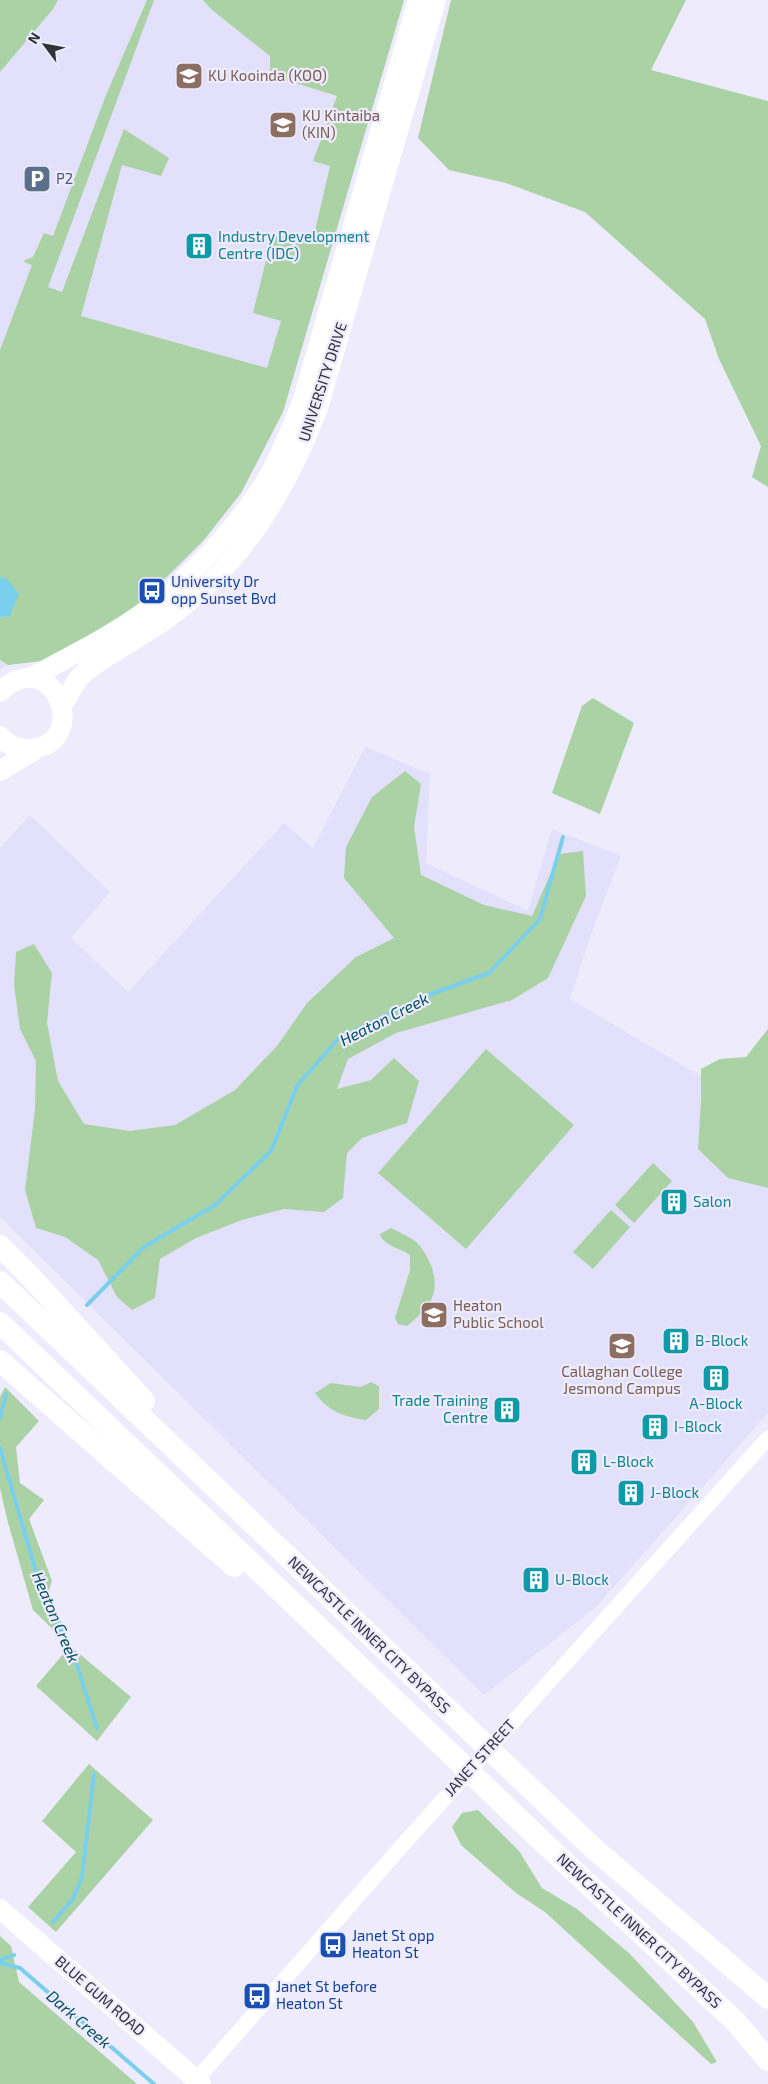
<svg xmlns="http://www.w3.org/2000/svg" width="768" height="2084" font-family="'Exo 2',sans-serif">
  <rect width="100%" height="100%" fill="#edebfc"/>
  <path fill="#e3e0fc" d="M0 0H404L283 412 241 493 204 540 168 578 49 660 8 665 0 669Z
    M365 747 430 774 426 863 528 911 552 829 621 856 591 934 570 999 726 1091 768 1054V1413L596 1607 484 1695 0 1217V848L30 815 110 892 71 938 128 992 284 823 313 848Z"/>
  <path fill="#aad2a4" d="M0 0H58L53 9 0 72Z
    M147 0H154L48 287 62 292 124 129 169 158 161 176 122 165 81 316 267 368 281 321 253 313 273 232 312 244 330 166 313 161 337 96 270 75V56L212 10 203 0H404L283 412 241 493 204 540 138 605 49 660 8 665 0 660V618L10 616 6 579 0 577V350L32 265 24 262 25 260 33 257 44 233 53 236 106 95Z
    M451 0H686L651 70 768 101V487L752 477 761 446 719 359 705 319 585 212 506 183 449 170 418 138Z
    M593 698 634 723 600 814 552 793 582 706Z
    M405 771 421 784 414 827 421 875 484 905 532 916 559 854 583 851 586 896 548 978 512 1000 396 1033 348 1059 337 1089 371 1080 394 1058 419 1081 407 1123 362 1138 347 1153 343 1198 324 1212 284 1209 242 1220 196 1238 160 1259 155 1298 132 1310 117 1297 98 1260 65 1237 36 1228 25 1190 35 1109 36 1061 20 1029 14 985 16 952 34 944 52 973 47 1023 58 1081 84 1124 130 1131 175 1125 235 1090 277 1046 307 1003 356 957 394 938 344 878 346 847 372 797Z
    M768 1029V1188L728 1178 698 1149 701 1100V1069L720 1059 746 1057Z
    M486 1049 574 1125 466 1249 378 1173Z
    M653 1163 672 1181 634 1223 615 1205Z
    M611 1210 630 1227 593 1269 573 1252Z
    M391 1228C399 1232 408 1236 415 1241 422 1247 427 1256 430 1263 442 1293 430 1307 407 1326L398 1324 395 1318 410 1270V1255C401 1248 383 1246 380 1234Z
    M371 1382 379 1386V1409L366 1420C344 1417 328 1411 315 1393L331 1383 361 1387Z
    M5 1387 39 1421 16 1447 20 1483 44 1500 29 1519 52 1581 49 1590 70 1646 131 1697 97 1741 36 1686 70 1646 33 1610 7 1519 0 1488V1397Z
    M89 1764 153 1820 56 1932 28 1907 76 1852 42 1821Z
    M478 1810 519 1851 542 1888 577 1909 630 1954 693 2022 717 2062 711 2064 545 1912 516 1893 461 1845 452 1827 462 1813Z
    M0 1936 11 1946 19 1982 137 2084H0Z"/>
  <path fill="#7ad0ec" d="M0 577 6 578 19 594 10 616 0 618Z"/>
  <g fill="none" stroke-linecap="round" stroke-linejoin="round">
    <path stroke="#7ad0ec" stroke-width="4" d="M87 1305 144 1247 215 1205 271 1151 297 1086 338 1039 423 997 489 973 540 919 563 837
      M0 1418 6 1394
      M0 1448 42 1592 76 1662 97 1728
      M53 1922 73 1899 82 1877 94 1774
      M0 1960 14 1955
      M0 1963 20 1968 154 2084"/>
    <path stroke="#fff" stroke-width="15" d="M196 2080 408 1839 768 1438"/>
    <path stroke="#fff" stroke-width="20" d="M31 678C60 661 92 646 121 628 178 591 231 537 267 479 282 454 292 426 303 399L418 0
      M0 692C53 641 93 743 31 749 19 750 7 745 0 736
      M62 706 78 679 86 671C111 652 140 638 165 620 243 564 284 495 318 408L436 0
      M0 771 38 748
      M0 1909 201 2084"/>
    <path stroke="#fff" stroke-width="22" d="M0 1246 28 1274 144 1401
      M0 1282 592 1847 768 1998
      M0 1323 542 1841 735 2021 768 2060
      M0 1361 234 1566"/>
  </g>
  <defs>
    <symbol id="school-square" viewBox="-11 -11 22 22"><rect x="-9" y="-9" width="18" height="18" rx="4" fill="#8d6e63" stroke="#edebfc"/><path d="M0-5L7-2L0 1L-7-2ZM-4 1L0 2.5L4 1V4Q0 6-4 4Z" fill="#fff"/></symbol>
    <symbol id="parking-square" viewBox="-11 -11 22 22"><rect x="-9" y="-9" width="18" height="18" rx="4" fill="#5c6f8a" stroke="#edebfc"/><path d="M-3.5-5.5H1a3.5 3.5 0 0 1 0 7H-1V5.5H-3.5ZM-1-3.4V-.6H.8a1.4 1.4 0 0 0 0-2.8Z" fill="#fff"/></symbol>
    <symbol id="building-square" viewBox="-11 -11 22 22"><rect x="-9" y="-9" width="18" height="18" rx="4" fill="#0f9aa8" stroke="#edebfc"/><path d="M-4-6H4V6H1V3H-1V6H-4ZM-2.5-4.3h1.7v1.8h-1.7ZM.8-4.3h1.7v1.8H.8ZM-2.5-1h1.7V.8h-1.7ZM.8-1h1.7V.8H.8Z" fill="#fff"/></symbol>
    <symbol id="bus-square" viewBox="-11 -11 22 22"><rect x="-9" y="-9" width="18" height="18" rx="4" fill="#1a4fb4" stroke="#edebfc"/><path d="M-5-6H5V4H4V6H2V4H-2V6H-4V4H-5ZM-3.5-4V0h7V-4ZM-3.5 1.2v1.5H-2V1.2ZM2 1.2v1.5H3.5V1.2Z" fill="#fff"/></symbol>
  </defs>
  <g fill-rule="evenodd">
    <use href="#school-square" x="173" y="60" width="32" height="32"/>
    <use href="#school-square" x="267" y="109" width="32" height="32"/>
    <use href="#parking-square" x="21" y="163" width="32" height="32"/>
    <use href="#building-square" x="183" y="230" width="32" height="32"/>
    <use href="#bus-square" x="136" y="575" width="32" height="32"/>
    <use href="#building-square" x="658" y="1186" width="32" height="32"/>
    <use href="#school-square" x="418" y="1299" width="32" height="32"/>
    <use href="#building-square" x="660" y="1325" width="32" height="32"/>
    <use href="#school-square" x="606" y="1330" width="32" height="32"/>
    <use href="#building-square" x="700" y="1362" width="32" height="32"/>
    <use href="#building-square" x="491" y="1394" width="32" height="32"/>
    <use href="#building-square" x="639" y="1411" width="32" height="32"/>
    <use href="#building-square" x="568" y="1446" width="32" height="32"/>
    <use href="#building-square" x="615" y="1477" width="32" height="32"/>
    <use href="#building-square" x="520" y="1564" width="32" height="32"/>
    <use href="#bus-square" x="317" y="1929" width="32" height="32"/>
    <use href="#bus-square" x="241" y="1980" width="32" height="32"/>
  </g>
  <g text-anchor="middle" stroke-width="4.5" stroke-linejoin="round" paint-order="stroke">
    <g font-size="15" fill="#785e54" stroke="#edebfc" text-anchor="start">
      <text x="208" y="81">KU Kooinda (KOO)</text>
      <text x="302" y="121">KU Kintaiba<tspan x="302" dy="17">(KIN)</tspan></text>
      <text x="453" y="1311">Heaton<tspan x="453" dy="17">Public School</tspan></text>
      <text x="622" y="1377" text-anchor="middle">Callaghan College<tspan x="622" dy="17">Jesmond Campus</tspan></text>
    </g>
    <g font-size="15" fill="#4e5e75" stroke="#edebfc" text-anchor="start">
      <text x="56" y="184">P2</text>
    </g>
    <g font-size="15" fill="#0d838f" stroke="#edebfc" text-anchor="start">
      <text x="218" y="242">Industry Development<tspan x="218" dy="17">Centre (IDC)</tspan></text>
      <text x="693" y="1207">Salon</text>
      <text x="695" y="1346">B-Block</text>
      <text x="488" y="1406" text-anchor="end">Trade Training<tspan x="488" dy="17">Centre</tspan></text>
      <text x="716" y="1409" text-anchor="middle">A-Block</text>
      <text x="674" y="1432">I-Block</text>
      <text x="603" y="1467">L-Block</text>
      <text x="650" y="1498">J-Block</text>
      <text x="555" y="1585">U-Block</text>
    </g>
    <g font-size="15" fill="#32323a" stroke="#edebfc">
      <text transform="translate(323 382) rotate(-72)" y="5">UNIVERSITY DRIVE</text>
      <text transform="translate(369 1635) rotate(44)" y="5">NEWCASTLE INNER CITY BYPASS</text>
      <text transform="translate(480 1758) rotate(-48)" y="5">JANET STREET</text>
      <text transform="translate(639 1931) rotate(43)" y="5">NEWCASTLE INNER CITY BYPASS</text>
      <text transform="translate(100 1996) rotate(41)" y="5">BLUE GUM ROAD</text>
    </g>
    <g font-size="15" fill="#164399" stroke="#edebfc" text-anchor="start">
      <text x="171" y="587">University Dr<tspan x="171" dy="17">opp Sunset Bvd</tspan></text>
      <text x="352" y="1941">Janet St opp<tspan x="352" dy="17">Heaton St</tspan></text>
      <text x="276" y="1992">Janet St before<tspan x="276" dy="17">Heaton St</tspan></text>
    </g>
    <g font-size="16" font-style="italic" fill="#004f62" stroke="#edebfc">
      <text transform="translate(384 1019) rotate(-27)" y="6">Heaton Creek</text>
      <text transform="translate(56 1617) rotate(67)" y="6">Heaton Creek</text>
      <text transform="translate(79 2019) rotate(41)" y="6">Dark Creek</text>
    </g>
  </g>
  <g transform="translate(45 45) rotate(302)" stroke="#edebfc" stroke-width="4" paint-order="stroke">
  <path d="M0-4L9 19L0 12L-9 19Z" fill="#32323a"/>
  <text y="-8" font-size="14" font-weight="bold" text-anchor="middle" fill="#32323a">N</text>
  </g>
</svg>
